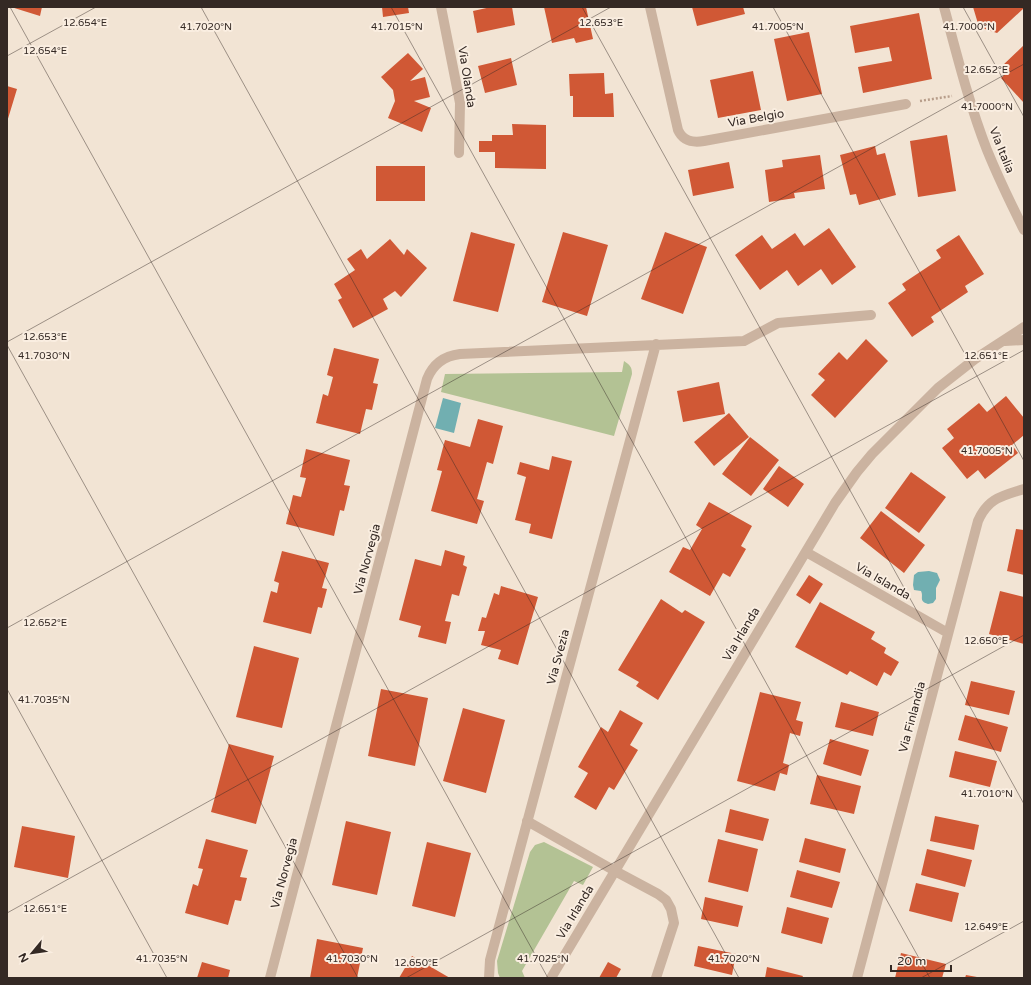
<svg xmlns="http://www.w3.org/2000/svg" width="1031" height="985" font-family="'Varela Round',sans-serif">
  <rect width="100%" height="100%" fill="#f2e4d4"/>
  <path fill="#b3c294" d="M624 361C630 365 632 367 632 374L614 436 441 392 445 374 622 372Z
    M544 842 593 867 583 885 574 881 522 971 525 978H500L498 973 497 961 530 852 535 845Z"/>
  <path fill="#71afb1" d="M443 398 461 403 454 433 435 428Z
    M929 571 937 573 940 580 936 588V599L933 603 928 604C918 601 924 597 921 591L914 590 913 585 914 575 918 572Z"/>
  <path fill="#d05835" d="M11 7H42L40 16Z
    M382 7H408L409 13 383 17Z
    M491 7H512L515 25 477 33 473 11Z
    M544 7H586L593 39 576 43 574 38 552 43Z
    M692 7H743L745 14 697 26Z
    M973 7H1024V8L997 33 979 27Z
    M919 13 932 79 863 93 858 67 892 61 889 47 855 53 850 26Z
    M809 32 822 94 787 101 774 39Z
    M1024 45V103L1001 78 1007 72 1002 66Z
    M408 53 423 69 410 81 425 77 430 97 414 101 431 108 422 132 388 118 395 101 393 90 381 77Z
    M511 58 517 85 485 93 478 66Z
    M753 71 761 110 718 118 710 80Z
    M604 73 605 94 613 93 614 117H573V96H570L569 74Z
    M7 86 17 89 7 122Z
    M512 124 546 125V169L495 168V152H479V141H492V135H513Z
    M947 135 956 191 918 197 910 141Z
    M875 146 877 155 885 153 896 195 859 205 856 194 850 195 840 155Z
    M820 155 825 189 794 193 795 198 769 202 765 170 783 167 782 160Z
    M729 162 734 188 693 196 688 170Z
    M376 166H425V201H376Z
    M829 228 856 267 832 285 821 269 798 286 787 270 760 290 735 255 762 235 772 249 795 233 804 246Z
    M471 232 515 244 498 312 453 301Z
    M563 232 608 245 587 316 542 302Z
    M665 232 707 247 683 314 641 299Z
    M959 235 984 274 965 286 968 292 931 317 934 322 912 337 888 303 906 290 902 284 941 258 936 250Z
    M390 239 404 255 407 249 427 268 401 297 395 291 383 299 388 309 353 328 338 300 342 298 334 284 355 270 347 259 361 249 367 259Z
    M866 339 888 361 835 418 811 395 825 380 818 374 839 352 847 360Z
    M334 348 379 359 373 383 378 384 372 410 366 409 360 434 316 423 323 394 328 396 333 377 327 375Z
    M719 382 725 414 683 422 677 391Z
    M1006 396 1024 418V435L1012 445 1018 453 985 479 978 470 967 479 942 448 954 438 947 429 979 403 987 412Z
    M729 413 749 437 714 466 694 442Z
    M478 419 503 426 493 464 487 462 477 499 484 501 477 524 431 511 442 471 437 470 445 440 470 447Z
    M750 437 779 460 751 496 722 474Z
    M306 449 350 460 344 485 350 486 344 511 340 510 334 536 286 524 293 495 301 497 306 478 300 477Z
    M552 456 572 461 552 539 529 533 531 524 515 520 526 477 517 474 520 462 549 470Z
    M779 466 804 484 788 507 763 489Z
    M911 472 946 497 919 533 885 508Z
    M709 502 752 526 741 546 746 549 730 577 723 573 710 596 669 572 683 547 690 550 702 529 696 525Z
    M881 511 925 545 904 573 860 538Z
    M1016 529 1024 530V575L1007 571Z
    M445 550 465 556 463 565 467 567 459 596 452 594 445 621 451 622 446 644 418 637 421 626 399 620 415 559 441 566Z
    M282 551 329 563 322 588 327 589 322 608 318 607 311 634 263 622 271 591 277 593 279 583 274 581Z
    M809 575 823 584 810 604 796 595Z
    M501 586 538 597 518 665 498 659 501 650 481 645 485 631H478L482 617 486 618 494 593 499 595Z
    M1000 591 1024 597V644L989 634Z
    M661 599 682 613 685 610 705 622 658 700 636 686 639 682 618 670Z
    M820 602 875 632 871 639 886 648 884 653 899 662 891 676 884 672 877 686 850 671 847 675 795 647Z
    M254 646 299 658 282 728 236 717Z
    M971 681 1015 691 1009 715 965 705Z
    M381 689 428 698 415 766 368 756Z
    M760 692 801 702 796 720 803 722 800 736 790 733 783 763 789 765 787 775 780 773 775 791 737 781Z
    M841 702 879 712 873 736 835 727Z
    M463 708 505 720 486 793 443 781Z
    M620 710 643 723 630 745 638 750 614 790 609 787 596 810 574 797 588 773 578 767 601 727 608 732Z
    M965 715 1008 727 1001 752 958 740Z
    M830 739 869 750 861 776 823 764Z
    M229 744 274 756 256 824 211 812Z
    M955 751 997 761 990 787 949 777Z
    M817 775 861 786 854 814 810 804Z
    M730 809 769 819 763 841 725 832Z
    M935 816 979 825 974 850 930 841Z
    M346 821 391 832 377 895 332 885Z
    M22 826 75 836 68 878 14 867Z
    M805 838 846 849 840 873 799 862Z
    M206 839 248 850 240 877 247 878 241 901 235 900 228 925 185 913 193 884 198 886 203 869 198 868Z
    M718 839 758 849 748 892 708 882Z
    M427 842 471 853 455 917 412 906Z
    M927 849 972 860 965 887 921 875Z
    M797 870 840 882 832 908 790 897Z
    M916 883 959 893 952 922 909 911Z
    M705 897 743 906 738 927 701 919Z
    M787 907 829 918 822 944 781 933Z
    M317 939 363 948 357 978H310Z
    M698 946 736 954 732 975 694 966Z
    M901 953 946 964 942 978H895Z
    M412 956 450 978H399Z
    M202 962 230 970 228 978H197Z
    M608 962 621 969 616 978H599Z
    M767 967 803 976 802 978H765Z
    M966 975 977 977V978H965Z"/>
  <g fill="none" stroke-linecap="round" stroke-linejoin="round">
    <path stroke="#b79d8a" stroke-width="2.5" stroke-dasharray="2 2" stroke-linecap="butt" d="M920 101 952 96"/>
    <path stroke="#cbb3a0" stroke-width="10" d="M441 7 460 103 459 153
      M650 7 678 130C683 141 692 143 704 141L906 104
      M944 7C957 55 969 104 987 150 998 177 1011 204 1024 230
      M1005 341 1024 340
      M806 552 948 633
      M527 821 615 871 658 894 666 900 671 909 674 923 656 978
      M270 978 427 379C433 364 444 356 460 354L744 341 778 323 871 315
      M489 978 490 960 656 344
      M551 978 835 503 857 472 872 454 938 388 975 359 1024 327
      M857 978 978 521C988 498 1002 496 1024 489"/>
  </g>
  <path fill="none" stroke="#342924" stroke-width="1" stroke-opacity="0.45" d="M10 7 548 978M201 7 739 978M391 7 930 978M582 7 1024 804M773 7 1024 461M963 7 1024 117M7 56 96 7M7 342 611 7M7 345 358 978M7 628 1024 64M7 689 167 978M7 913 1024 350M406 978 1024 635M921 978 1024 921"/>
  <g text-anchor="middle" stroke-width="4" stroke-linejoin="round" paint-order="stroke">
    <g font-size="12" fill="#342924" stroke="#faeee1">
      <text transform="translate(467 77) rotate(81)" y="4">Via Olanda</text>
      <text transform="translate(756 118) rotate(-10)" y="4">Via Belgio</text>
      <text transform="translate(1002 150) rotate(68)" y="4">Via Italia</text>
      <text transform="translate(367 559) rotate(-75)" y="4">Via Norvegia</text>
      <text transform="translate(883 581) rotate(30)" y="4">Via Islanda</text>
      <text transform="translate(741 634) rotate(-59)" y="4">Via Irlanda</text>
      <text transform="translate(558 657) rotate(-75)" y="4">Via Svezia</text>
      <text transform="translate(912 717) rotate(-75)" y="4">Via Finlandia</text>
      <text transform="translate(284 873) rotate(-75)" y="4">Via Norvegia</text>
      <text transform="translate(575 912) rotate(-59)" y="4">Via Irlanda</text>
    </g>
  </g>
  <g font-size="10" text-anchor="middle" fill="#342924" stroke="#faeee1" stroke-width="4" stroke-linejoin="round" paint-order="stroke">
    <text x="85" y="26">12.654°E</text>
    <text x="601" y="26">12.653°E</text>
    <text x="206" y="30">41.7020°N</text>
    <text x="397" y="30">41.7015°N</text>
    <text x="778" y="30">41.7005°N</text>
    <text x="969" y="30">41.7000°N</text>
    <text x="45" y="54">12.654°E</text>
    <text x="986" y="73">12.652°E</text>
    <text x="987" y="110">41.7000°N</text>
    <text x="45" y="340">12.653°E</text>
    <text x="986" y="359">12.651°E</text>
    <text x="44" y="359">41.7030°N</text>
    <text x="987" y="454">41.7005°N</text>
    <text x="45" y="626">12.652°E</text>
    <text x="986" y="644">12.650°E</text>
    <text x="44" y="703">41.7035°N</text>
    <text x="987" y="797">41.7010°N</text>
    <text x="45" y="912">12.651°E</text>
    <text x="986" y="930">12.649°E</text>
    <text x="162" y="962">41.7035°N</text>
    <text x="352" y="962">41.7030°N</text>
    <text x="543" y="962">41.7025°N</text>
    <text x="734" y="962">41.7020°N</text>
    <text x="416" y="966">12.650°E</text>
  </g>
  <rect width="1031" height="985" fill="none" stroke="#342924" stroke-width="16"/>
  <g transform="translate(32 953) rotate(241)" stroke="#faeee1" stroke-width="3" paint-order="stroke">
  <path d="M0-3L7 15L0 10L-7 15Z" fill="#342924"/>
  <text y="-6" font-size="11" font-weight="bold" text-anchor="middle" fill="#342924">N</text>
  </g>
  <path d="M891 965v6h60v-6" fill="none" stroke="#342924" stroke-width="2"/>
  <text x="897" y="965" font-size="12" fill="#342924" stroke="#faeee1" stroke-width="3" paint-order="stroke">20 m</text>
</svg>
